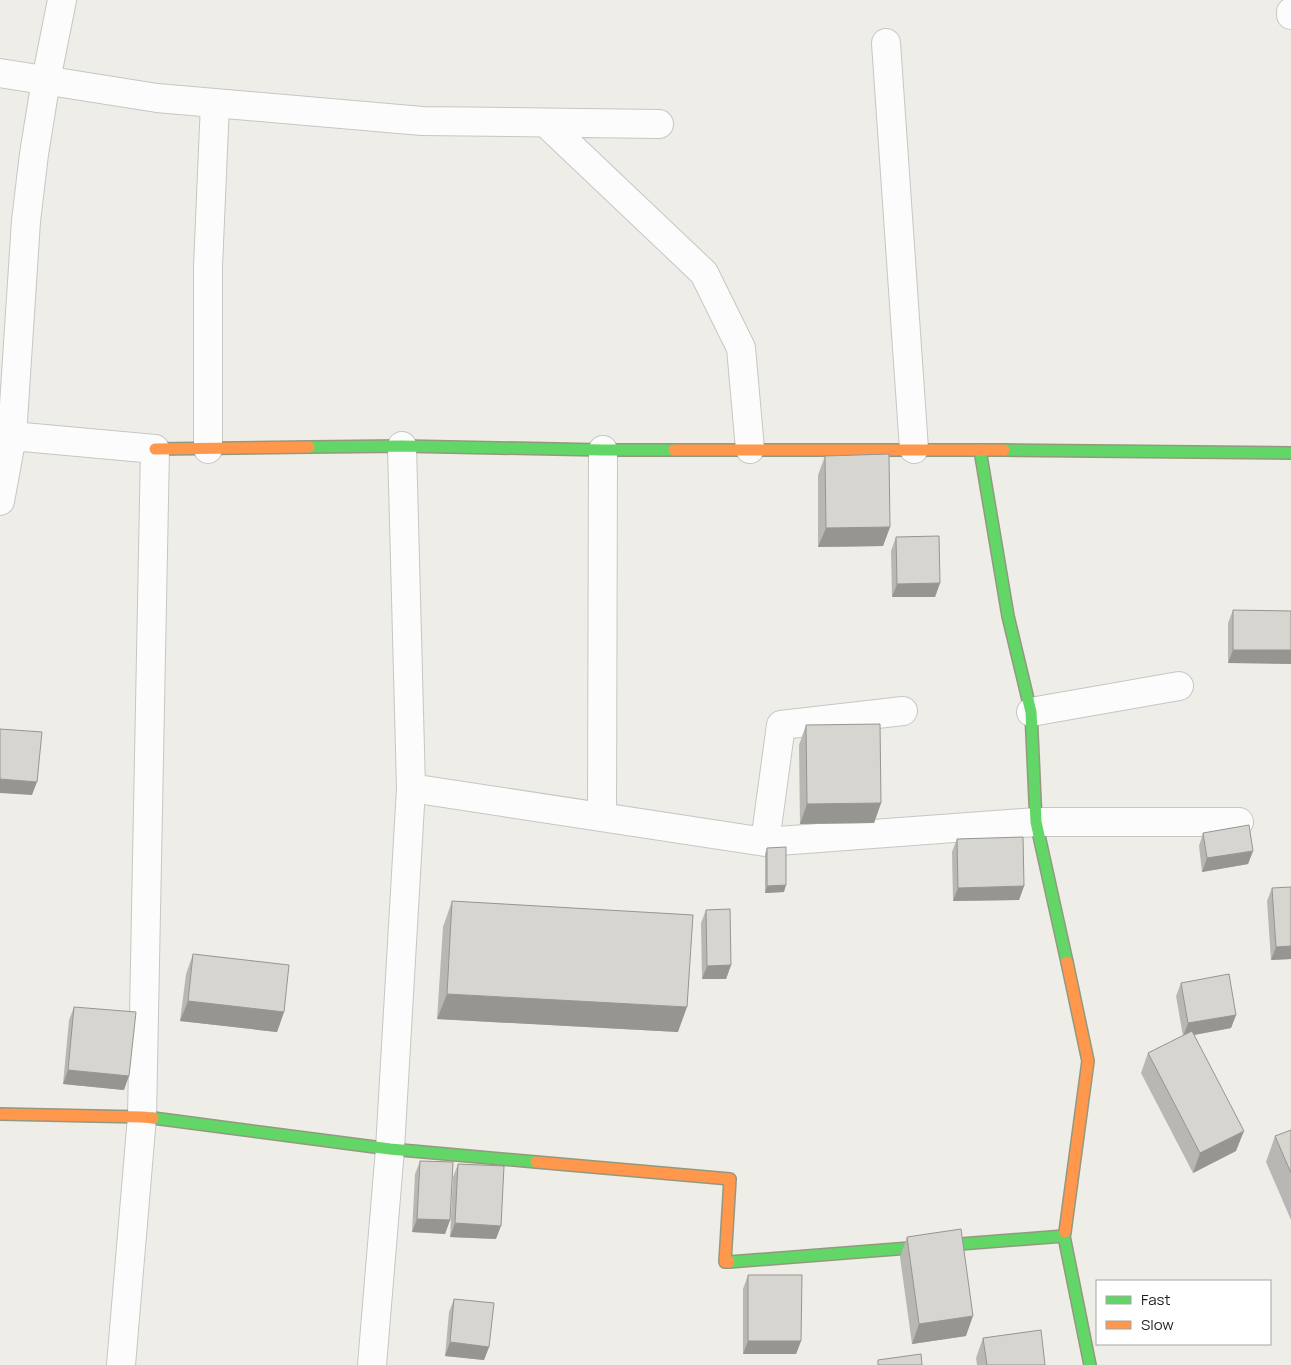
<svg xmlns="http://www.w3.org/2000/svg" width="1291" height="1365" font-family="Manrope,sans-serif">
  <rect width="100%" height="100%" fill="#eeede8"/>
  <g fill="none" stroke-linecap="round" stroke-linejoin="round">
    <defs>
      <path id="street" d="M1291 12V15
        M886 43 914 449
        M0 73 157 98 422 121 659 124
        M546 123 704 273 741 348 750 449
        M0 436H12L155 449 142 1117 121 1365
        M208 449V267L215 103
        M0 501 12 436 26 221 34 154 46 80 62 0
        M1031 712 1179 686
        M411 788 765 842 1036 822H1239
        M602 817 603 450
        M765 842 781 725 903 711
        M372 1365 390 1149 411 788 402 446"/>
      <path id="fast" d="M309 447 402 446 603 450H674
        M980 450 1008 616 1031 712 1036 822 1067 962
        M1004 450 1291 453
        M153 1118 390 1149 536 1162
        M1065 1232 1064 1236 1090 1365
        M729 1262 1064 1236"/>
      <path id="slow" d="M155 449 309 447
        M674 450H1004
        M0 1114 142 1117 153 1118
        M536 1162 730 1179 725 1262H729
        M1065 1232 1088 1061 1067 962"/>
    </defs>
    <use href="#street" stroke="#c6c6c4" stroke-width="30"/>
    <use href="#fast" stroke="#93997f" stroke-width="14"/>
    <use href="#slow" stroke="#93997f" stroke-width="14"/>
    <use href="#street" stroke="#fcfcfc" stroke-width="28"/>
    <use href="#fast" stroke="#63d668" stroke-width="11"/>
    <use href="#slow" stroke="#ff974d" stroke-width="11"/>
  </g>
  <path fill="#b9b7b3" d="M825 456 890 527 883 546 818 547V475Z
    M896 537 940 583 935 597H892L891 551Z
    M1233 610 1291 611 1228 663V623Z
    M806 725 881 803 874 823 800 824 799 745Z
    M1203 833 1253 851 1248 864 1202 872 1199 846Z
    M957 839 1024 886 1019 900 953 901 952 852Z
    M767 848 784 892 765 893V854Z
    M1272 888 1291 959 1271 960 1267 901Z
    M452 901 678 1032 437 1019 443 927Z
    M706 910 731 965 726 979H702L701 923Z
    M193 954 284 1012 277 1032 180 1021 186 974Z
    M1181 983 1236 1015 1231 1028 1194 1035 1236 1151 1193 1173 1141 1073 1148 1053 1183 1036 1176 996Z
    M74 1007 124 1090 63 1084 69 1020Z
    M1291 1130V1220L1266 1162 1275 1136Z
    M420 1161 450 1220 445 1234 412 1232 415 1174Z
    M458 1164 496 1239 450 1237 453 1177Z
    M907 1237 966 1336 912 1344 900 1257Z
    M748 1275 801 1341 796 1354H743V1289Z
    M454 1299 489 1347 484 1360 445 1356 449 1312Z
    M983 1338 1045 1365H977L976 1358Z"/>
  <path fill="#969592" d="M890 527 883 546 818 547 826 528Z
    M940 583 935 597H892L897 584Z
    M1233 650H1291V664L1228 663Z
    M0 779 37 782 32 795 0 793Z
    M881 803 874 823 800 824 807 804Z
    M1253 851 1248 864 1202 872 1207 858Z
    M786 885 784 892 765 893 767 886Z
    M1024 886 1019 900 953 901 958 888Z
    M1291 946V959L1271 960 1276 947Z
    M731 965 726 979H702L707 966Z
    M447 994 687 1007 678 1032 437 1019Z
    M188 1001 284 1012 277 1032 180 1021Z
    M1236 1015 1231 1028 1183 1037 1188 1023Z
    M68 1070 129 1076 124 1090 63 1084Z
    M1244 1131 1236 1151 1193 1173 1200 1153Z
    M417 1219 450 1220 445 1234 412 1232Z
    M455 1223 501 1226 496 1239 450 1237Z
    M973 1316 966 1336 912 1344 919 1324Z
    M748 1341H801L796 1354H743Z
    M450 1342 489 1347 484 1360 445 1356Z"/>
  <path fill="#d7d5d0" stroke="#969592" d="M889 454 890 527 826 528 825 456Z
    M939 536 940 583 897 584 896 537Z
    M1233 610 1291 611V650H1233Z
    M880 724 881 803 807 804 806 725Z
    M0 729 42 732 37 782 0 779Z
    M1249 825 1253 851 1207 858 1203 833Z
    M1023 837 1024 886 958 888 957 839Z
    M786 847V885L767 886V848Z
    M1291 887V946L1276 947 1272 888Z
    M452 901 693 915 687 1007 447 994Z
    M730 909 731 965 707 966 706 910Z
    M193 954 289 965 284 1012 188 1001Z
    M1229 974 1236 1015 1188 1023 1181 983Z
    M74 1007 136 1012 129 1076 68 1070Z
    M1192 1031 1244 1131 1200 1153 1148 1053Z
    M1291 1130V1173L1275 1136Z
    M420 1161 453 1162 450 1220 417 1219Z
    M458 1164 504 1166 501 1226 455 1223Z
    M961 1229 973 1316 919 1324 907 1237Z
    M748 1275H802L801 1341H748Z
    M454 1299 494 1303 489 1347 450 1342Z
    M1041 1330 1045 1365H987L983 1338Z
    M921 1354 922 1365H878V1360Z"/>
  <rect x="1096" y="1280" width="175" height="65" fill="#ffffff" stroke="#a5a5a5"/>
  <rect x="1106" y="1296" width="25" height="8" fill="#63d668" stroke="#a5a5a5"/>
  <text x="1141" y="1305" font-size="15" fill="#1f1f1f">Fast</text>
  <rect x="1106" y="1321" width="25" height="8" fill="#ff974d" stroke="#a5a5a5"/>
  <text x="1141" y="1330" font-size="15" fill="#1f1f1f">Slow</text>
</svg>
